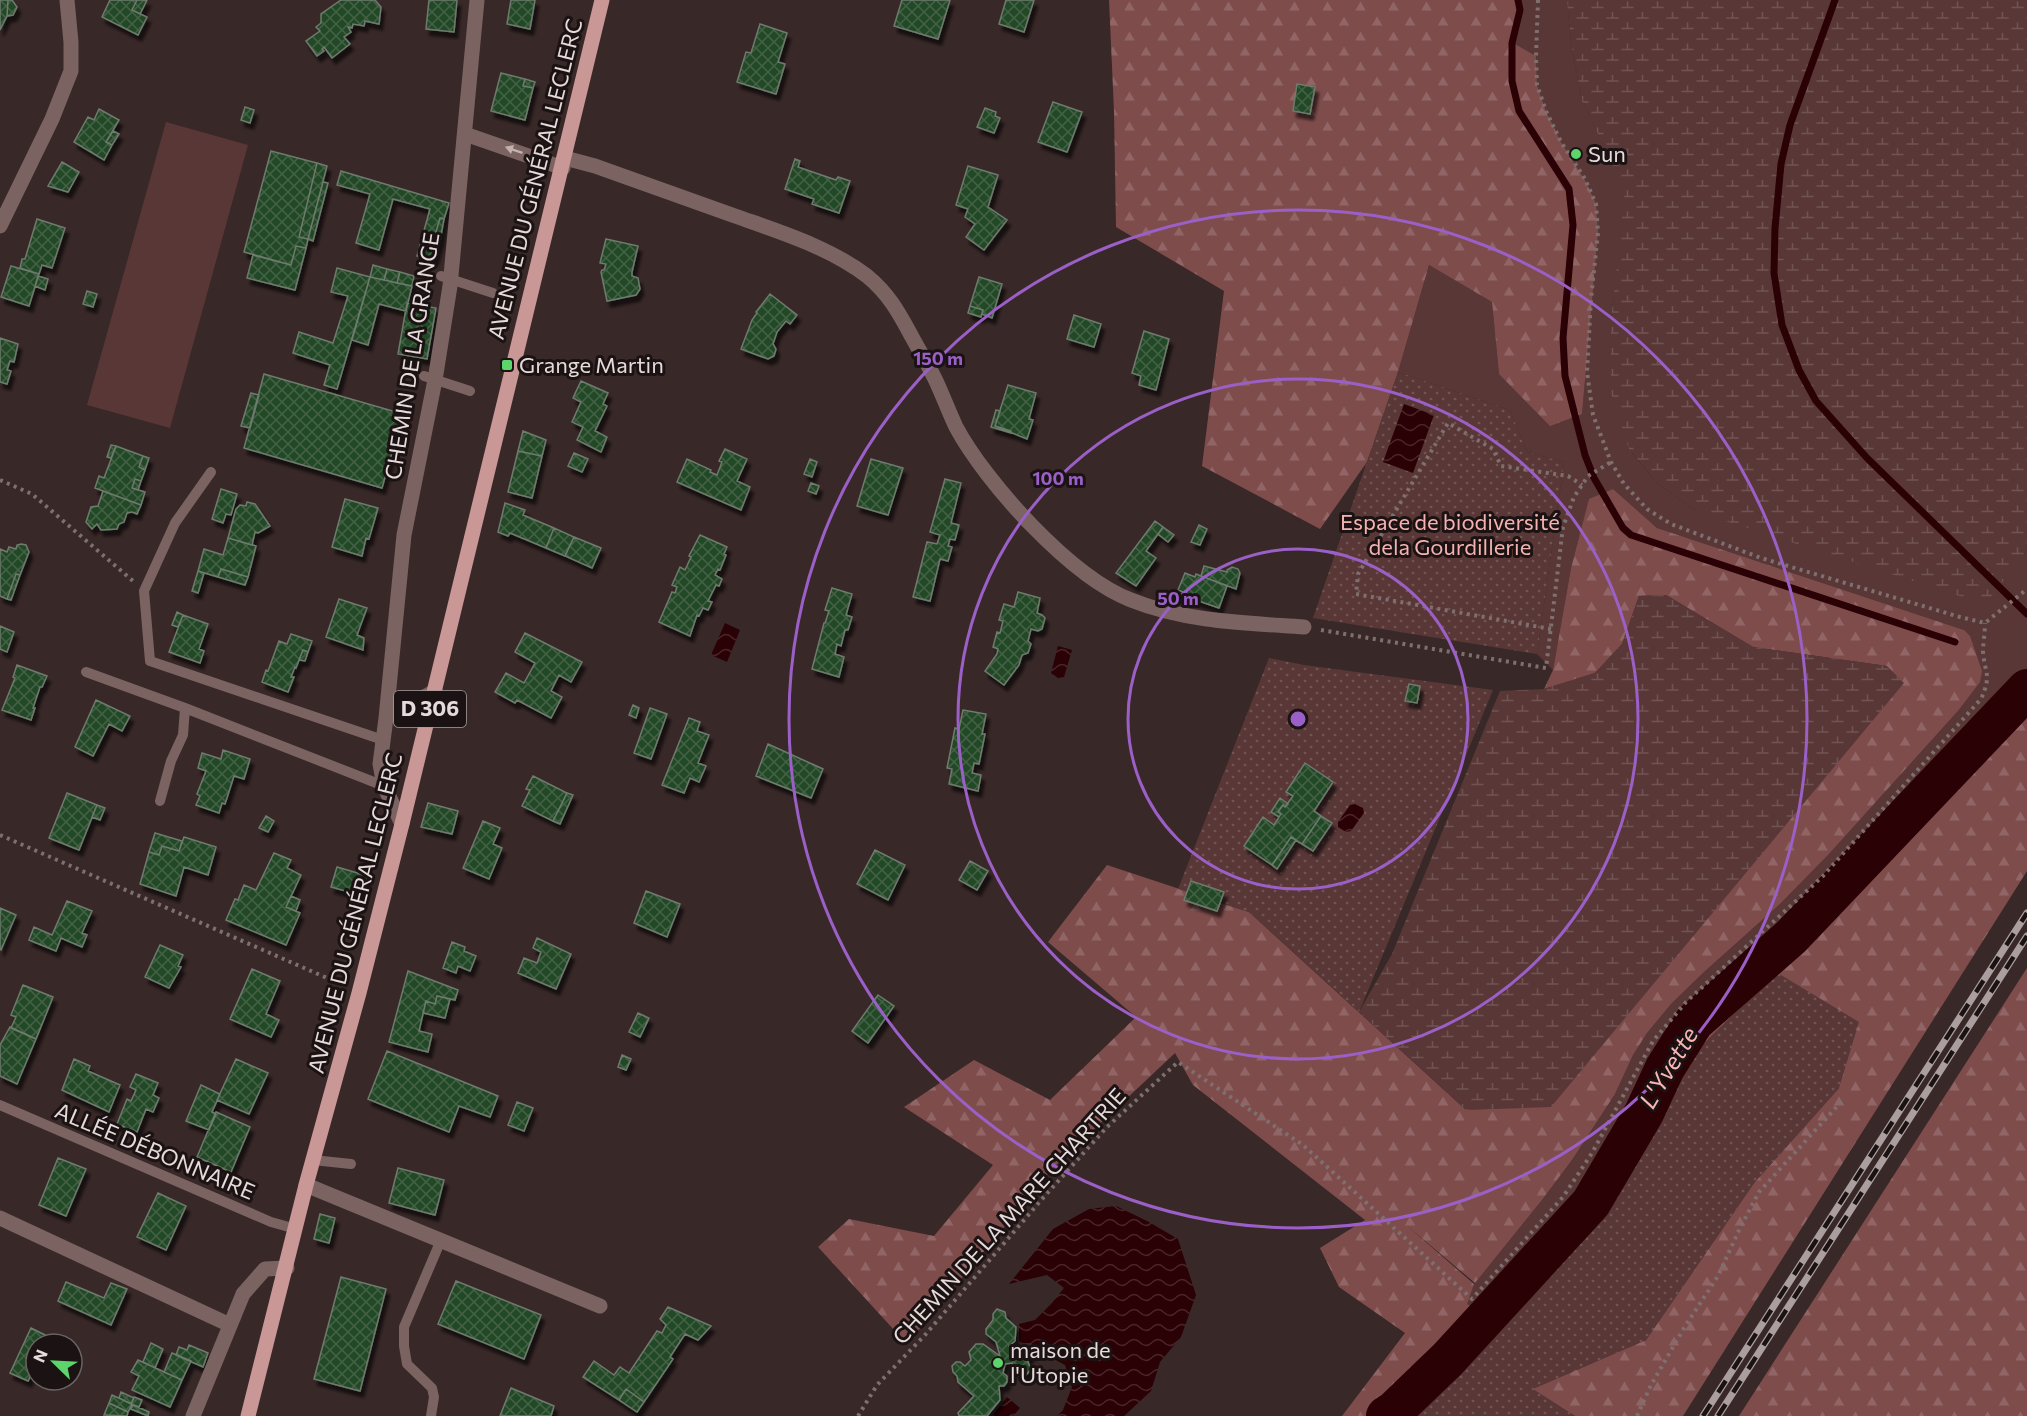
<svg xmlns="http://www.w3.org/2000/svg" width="2027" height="1416" font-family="Commissioner,sans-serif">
  <defs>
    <pattern id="forest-firs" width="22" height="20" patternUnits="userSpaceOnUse" patternTransform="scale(1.5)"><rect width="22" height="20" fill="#7f4c4c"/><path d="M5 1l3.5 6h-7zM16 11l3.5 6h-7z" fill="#916565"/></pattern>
    <pattern id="wetland-marsh" width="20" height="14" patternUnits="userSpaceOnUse" patternTransform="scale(1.5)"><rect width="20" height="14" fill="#593737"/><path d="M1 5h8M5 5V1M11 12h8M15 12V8" fill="none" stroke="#715353"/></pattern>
    <pattern id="garden-dots" width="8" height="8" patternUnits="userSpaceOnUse" patternTransform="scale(1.5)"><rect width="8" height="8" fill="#593737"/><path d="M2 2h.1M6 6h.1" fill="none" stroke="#715353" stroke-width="1.8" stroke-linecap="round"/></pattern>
    <pattern id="water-waves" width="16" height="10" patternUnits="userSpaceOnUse" patternTransform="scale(1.5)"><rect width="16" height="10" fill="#2a0105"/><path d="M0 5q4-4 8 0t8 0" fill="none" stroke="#492529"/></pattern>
    <pattern id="building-cross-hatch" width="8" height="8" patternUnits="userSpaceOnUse" patternTransform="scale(1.5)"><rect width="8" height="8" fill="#244827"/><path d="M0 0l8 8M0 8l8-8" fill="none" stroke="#446246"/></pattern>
    <filter id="shadow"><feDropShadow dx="3.5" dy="6" stdDeviation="1.5" flood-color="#0009"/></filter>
  </defs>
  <rect width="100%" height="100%" fill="#392828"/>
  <path fill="#593737" d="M1518 0H1567L1571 43 1582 101 1626 190 1611 320 1632 453 1657 483 1697 512 2024 555 2027 543V689L1791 937 1694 1022 1665 1068 1644 1113 1591 1203 1487 1316 1466 1304 1474 1284 1542 1200 1572 1160 1615 1094 1633 1055 1647 1033 1671 1004 1704 972 1781 903 1829 854 1957 712 1964 630 1657 528 1613 489 1589 500 1571 568 1553 670 1537 654 1564 462 1527 452 1510 410 1398 372 1429 265 1492 302 1499 374 1582 414 1598 233 1561 142 1546 111 1537 85 1536 56 1512 43 1520 10Z
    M166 122 248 145 170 428 87 405Z"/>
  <path fill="url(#forest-firs)" d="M1109 0H1518L1520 10 1513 43 1536 56 1537 85 1546 111 1561 142 1586 182 1596 204 1598 233 1582 414 1550 426 1499 374 1492 302 1429 265 1398 372 1367 462 1320 529 1202 466 1224 291 1116 227 1114 111Z
    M1613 489 1657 528 1964 630 1970 636 1982 671 1980 682 1957 712 1829 854 1781 903 1704 972 1671 1004 1647 1033 1633 1055 1615 1094 1572 1160 1542 1200 1475 1283 1405 1224 1474 1284 1467 1304 1486 1316 1591 1203 1644 1113 1665 1068 1694 1022 1791 937 2027 689V871L1683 1416H1575L1532 1389 1646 1340 1754 1183 1839 1088 1693 1054 1594 1214 1497 1317 1436 1395 1414 1416H1342L1405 1333 1339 1287 1320 1248 1365 1220 1193 1085 1175 1053 1054 1167 907 1344 818 1247 849 1219 934 1236 993 1165 904 1107 974 1060 1050 1100 1136 1017 1048 942 1107 865 1249 912 1466 1110 1887 666 1753 647 1666 595 1639 596 1622 644 1595 673 1544 689 1553 670 1571 568 1589 499Z
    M2027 968V1416H1739Z"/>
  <path fill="url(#wetland-marsh)" d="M1567 0H2027V543L2024 555 1985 604 1697 512 1657 483 1629 449 1611 393V320L1625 190 1582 101 1571 43Z
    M1666 595 1753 647 1887 666 1904 683 1551 1107 1466 1110 1359 1012 1392 954 1500 691 1544 689 1595 673 1622 644 1639 596Z"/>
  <path fill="url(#garden-dots)" fill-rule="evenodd" d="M1398 372 1510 410 1527 452 1564 462 1537 654 1313 618Z
    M1269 658 1304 665 1493 690 1359 1012 1249 912 1220 903 1224 892 1191 881 1187 891 1178 889ZM1305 764 1333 782 1314 811 1331 823 1296 840 1277 868 1244 846 1263 818 1274 825 1279 817 1271 812 1280 799 1288 804 1293 796 1286 791Z
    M1776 972 1859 1022 1839 1088 1754 1183 1646 1340 1533 1389 1575 1416H1414L1436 1395 1497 1317 1594 1214 1693 1054Z"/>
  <path fill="url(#water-waves)" d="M1404 404 1434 415 1413 473 1383 462Z
    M725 623 740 630 727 662 711 655Z
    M1058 646 1072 650 1064 677 1058 678 1051 673Z
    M1355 804 1363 808 1364 813 1351 831 1346 832 1338 827V822L1350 805Z
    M1116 1206 1147 1221 1178 1239 1196 1295 1181 1337 1160 1362 1151 1391 1124 1416H1057L1063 1410 1072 1387 1065 1365 1050 1357 1037 1361 1036 1350 1031 1343H1019V1324L1035 1320 1052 1303 1064 1288 1047 1275 1009 1284 1053 1229 1089 1209Z
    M1007 1397 1020 1408 1013 1416H992Z"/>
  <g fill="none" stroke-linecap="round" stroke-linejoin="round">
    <path stroke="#2a0105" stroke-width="7" d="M1518 0 1520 10 1512 43V81L1519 111 1569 189 1573 225 1563 338 1565 376 1585 455 1594 478 1623 528 1631 535 1955 642
      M1835 0 1790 125 1781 164 1775 228 1774 273 1782 325 1799 370 1816 401 1867 458 2027 614"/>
    <path stroke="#2a0105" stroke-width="40" d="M1386 1416 1394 1411 1448 1359 1591 1203 1644 1113 1665 1068 1694 1022 1791 937 2027 689"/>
  </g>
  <path fill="url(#building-cross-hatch)" stroke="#6e7b6e" stroke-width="1.5" filter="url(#shadow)" d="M0 0H8L7 16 0 30Z
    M8 0H12L17 7 13 15 7 16Z
    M110 0H137L132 10 147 17 138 35 102 17Z
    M137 0H147L140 14 132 10Z
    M341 0H375L381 7 379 24 365 21 364 26 353 24 352 28 348 27 351 32 344 37 350 44 332 58 324 47 322 49 324 51 317 56 306 41 320 31 316 27 321 23V14Z
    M429 0H457L454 32 426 29Z
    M511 0H535L530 29 507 24Z
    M902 0H950L938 39 894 26Z
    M1006 0H1034L1024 32 999 24Z
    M760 24 787 33 778 62 785 64 776 94 737 82 746 52 751 53Z
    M501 73 525 79 523 86 533 88 525 120 491 111Z
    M525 79 535 82 533 88 523 86Z
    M1297 84 1315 87 1310 114 1293 111Z
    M1053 102 1082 112 1067 152 1038 142Z
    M245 107 254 110 250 123 241 120Z
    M985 108 996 112 995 116 1000 118 994 133 977 127Z
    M99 109 119 120 106 142 112 145 104 160 74 142 88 117 94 120Z
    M113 131 119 134 112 145 106 142Z
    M271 151 317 163 299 237 308 239 306 248 296 246 291 265 244 252Z
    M795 159 800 161 798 167 836 180 838 177 850 181 839 213 812 204 814 199 785 189Z
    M62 162 79 172 68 192 48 186Z
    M317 163 327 166 308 239 299 237Z
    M968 166 998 175 988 207 1007 220 984 250 966 237 975 224 965 217 968 209 956 205Z
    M341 171 449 203 444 219 440 218 434 239 440 241 434 260 417 256 430 209 393 199 379 250 356 243 370 194 337 185Z
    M323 182 328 183 313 241 308 239Z
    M440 218 444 219 440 241 434 239Z
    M37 219 65 228 52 268 42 265 39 274 20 268 22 259H25Z
    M606 239 638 246 632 272V276L638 278 640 289 636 295 607 301 601 272 602 270H604L606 264 600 263Z
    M296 246 306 248 295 290 247 278 253 255 291 265Z
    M373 265 387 269 384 280 370 277Z
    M11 266 39 274 29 306 1 297Z
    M337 268 370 277 337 389 324 385 330 365 293 353 299 332 333 343 348 296 331 292Z
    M387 269 400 272 397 283 384 280Z
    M400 272 414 276 412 286 397 283Z
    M38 276 48 279 45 290 35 286Z
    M370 277 412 286 406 311 379 304 368 345 352 340Z
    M979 277 1002 284 992 318 982 314 983 310 970 306Z
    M87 291 97 294 93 307 83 304Z
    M770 294 797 315 790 324 786 321 777 332 773 344 776 349 774 356 768 359 741 349 752 320 757 313 756 312Z
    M407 303 436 308 427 359 398 354Z
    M970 306 983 310 981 317 968 313Z
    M1074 315 1101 324 1094 347 1067 339Z
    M1144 331 1169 339 1156 390 1139 385 1141 376 1132 373Z
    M0 338 18 344 14 362 10 361 7 370 11 371 7 384 0 382Z
    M264 374 403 414 382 488 244 448Z
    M581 381 608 393 603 404 607 406 595 431 607 437 601 452 577 440 583 427 572 422 581 402 573 398Z
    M1008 385 1036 393 1029 419 1033 420 1027 439 995 426Z
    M251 393 259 395 250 428 241 426Z
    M996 410 1000 411 995 426 1011 431V433L991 427Z
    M523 431 546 440 542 456 518 451Z
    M111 445 116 446 111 458 107 457Z
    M116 446 143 456 139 467 145 470 141 481 135 479 132 488 145 492 141 505 95 488 99 476 104 478Z
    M725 449 747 459 737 481 750 487 741 510 677 482 687 459 711 470 710 472 717 475 722 462 719 461Z
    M518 451 542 456 532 498 508 492Z
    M574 453 588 459 582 472 568 466Z
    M143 456 149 458 145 470 139 467Z
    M810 459 817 462 812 477 804 474Z
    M871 459 903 468 888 515 857 506Z
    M135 479 141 481 138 490 132 488Z
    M945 479 961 483 951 523 959 525 955 540 950 539 948 546 952 547 948 561 940 559 930 601 913 597 927 542 937 544 940 535 930 532Z
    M811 483 819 486 816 494 808 491Z
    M221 489 237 494 231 515 226 514 223 523 212 519Z
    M103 491 141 505 137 514 132 512 127 513 124 522 119 524 117 529 101 530 97 524 92 529 86 522 91 507 98 506Z
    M345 499 378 508 369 539 366 538 362 556 332 547Z
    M247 502 255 504 270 526 258 533 255 532 252 545 228 538 236 509 240 505 246 506Z
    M505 503 525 510 523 515 554 528 546 548 510 533 508 536 498 532Z
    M1155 521 1163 527 1146 551 1156 558 1136 586 1116 573Z
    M1199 525 1207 529 1200 545 1191 542Z
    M1163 527 1174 535 1168 542 1158 534Z
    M554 528 574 537 565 556 546 548Z
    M700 535 727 547 724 554 726 555 720 570 718 569 715 575 722 579 719 586 716 585 708 601 712 602 708 610 703 608 699 616 697 615 690 636 659 622 672 592 675 593 677 587 672 585 680 567 685 570 691 557 689 556Z
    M574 537 601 548 592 568 565 556Z
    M228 538 256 546 248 577 221 569 218 577 198 571 204 549 223 555Z
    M21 544 26 545 29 552 20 575 16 574 7 599 0 596V549L7 552 9 547 16 549 17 545Z
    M1204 566 1227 572V570L1232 567 1238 569 1240 573 1236 589 1201 576Z
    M221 569 248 577 245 585 218 577Z
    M198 571 204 573 198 593 192 591Z
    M1185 573 1195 577 1196 574 1227 586 1219 608 1187 597 1188 594 1178 590Z
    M16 574 20 575 11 600 7 599Z
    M832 588 852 594 846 615 852 617 848 630H845L841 646 837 644 835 654 844 657 839 677 812 669 824 623H825L829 611 825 610Z
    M1018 592 1040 598 1037 613 1042 615 1045 618 1042 629 1038 631 1031 629 1028 641 1031 644 1028 653 1022 655 1019 665 1004 685 985 671 997 654 998 649 993 647 997 632 1000 633 1003 621 999 620 1004 604 1014 607Z
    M339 599 367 608 357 635 364 638 363 650 326 637Z
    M177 612 183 615 178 627 172 625Z
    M183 615 208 624 199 649 204 651 200 663 169 652Z
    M0 626 14 632 7 652 0 649Z
    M525 633 582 662 571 682 559 675 551 691 562 697 551 718 517 700 515 703 495 692 506 673 524 683 535 663 515 652Z
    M291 634 312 641 308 652 303 650 296 668 295 667 291 677H294L288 692 262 682 266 670 268 671 279 641 287 644Z
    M303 650 308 652 305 661 299 660Z
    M17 665 47 676 42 687H40L33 708H35L31 720 2 710 15 678 13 677Z
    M1409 684 1420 686 1417 703 1405 701Z
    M96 700 130 716 122 731 109 724 93 756 75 747Z
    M633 705 639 708 636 718 629 715Z
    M650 708 667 714 651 759 634 753Z
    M963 710 986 714 982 734H985L979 764 974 763 972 773 981 775 978 791 949 784 952 769 947 768 955 728 959 729Z
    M689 718 700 722 697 731 709 735 698 763 706 766 699 782 690 778 684 793 662 785Z
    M768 744 823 769 811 798 756 776Z
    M223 750 250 759 244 779 234 776 225 804 222 803 219 813 196 805 200 796 197 794 206 771 198 768 202 753 221 759Z
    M1305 763 1333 782 1314 811 1321 816 1302 844 1291 837 1272 865 1244 846 1263 817 1274 825 1281 814 1278 812 1283 805 1285 807 1293 796 1286 792Z
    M533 776 567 793 553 821 522 806 530 790 526 789Z
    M67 793 97 805 79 850 49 838Z
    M567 793 573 795 560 824 553 821Z
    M1280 798 1288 804 1285 807 1283 805 1278 812 1281 814 1279 817 1271 812Z
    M428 803 458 811 452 834 421 827Z
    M97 805 105 808 100 820 92 817Z
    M266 816 274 821 268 832 259 828Z
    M1321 816 1332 823 1313 851 1302 844Z
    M483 821 500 828 493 844 502 848 489 879 463 868Z
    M155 833 182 841 179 851 162 846 159 855 149 852Z
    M184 837 216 847 208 875 184 867 176 896 140 884 149 852 159 855 162 846 179 851Z
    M1291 837 1296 840 1277 869 1272 865Z
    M875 850 905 865 888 900 857 884Z
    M274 853 291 860 287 868 301 875 286 907 300 913 286 945 226 920 235 899 238 900 244 885 256 890Z
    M970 861 988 871 977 890 959 880Z
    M337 867 368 876 363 894 349 890V892L331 887Z
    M1191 881 1224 892 1217 911 1184 900Z
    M646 891 680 904 667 937 634 923Z
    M291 896 300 900 296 911 286 907Z
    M67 901 92 911 82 933 87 935 82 947 61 938 56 951 29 940 34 927 52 935Z
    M0 908 16 915 1 950 0 949Z
    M537 938 571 954 556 989 518 973 524 958 537 963 541 952 533 948Z
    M452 942 465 947 464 951 476 956 470 971 458 966 456 973 443 968Z
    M160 945 183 955 178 966 181 967 169 988 145 977Z
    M252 969 280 981 266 1014 279 1020 271 1037 230 1019Z
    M408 971 458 990 455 1000 437 996 435 1004 426 1001 419 1031 432 1034 428 1052 389 1042Z
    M23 985 53 997 36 1039 11 1028 16 1017 11 1015Z
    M878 995 894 1006 868 1043 852 1031Z
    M437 996 450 999 445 1018 423 1013 426 1001 435 1004Z
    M638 1013 649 1018 640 1037 629 1032Z
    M10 1027 36 1039 17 1084 0 1076V1045Z
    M387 1051 498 1096 490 1117 459 1106 449 1132 368 1099Z
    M622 1055 631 1059 626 1070 618 1067Z
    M74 1059 90 1066 88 1071 120 1085 109 1112 62 1090Z
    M236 1059 268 1073 249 1114 217 1100Z
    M136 1074 158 1083 153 1095 159 1098 153 1112 146 1109 137 1132 117 1124 127 1099 131 1101 136 1090 130 1087Z
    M201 1085 220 1094 212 1112 216 1114 209 1130 186 1121Z
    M517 1102 533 1108 524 1131 508 1125Z
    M216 1112 250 1127 231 1172 197 1157Z
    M58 1158 86 1169 66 1216 39 1205Z
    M398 1168 444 1180 435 1215 389 1203Z
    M158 1193 186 1206 166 1250 137 1237Z
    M320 1214 335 1218 329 1243 314 1239Z
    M341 1277 386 1289 360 1391 314 1379Z
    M456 1281 541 1315 524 1359 438 1324Z
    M66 1282 104 1298 111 1283 127 1289 111 1325 58 1301Z
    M668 1307 711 1326 698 1340 685 1334 670 1357 673 1359 644 1402 626 1389 619 1400 583 1377 594 1361 614 1375 620 1367 629 1373 657 1331 662 1333 666 1325 660 1319Z
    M997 1309 1005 1312 1006 1318 1016 1327 1015 1341 1009 1346 1016 1352 1022 1346H1027L1031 1349 1032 1354 1027 1359 1031 1370 1025 1376 1020 1377 1014 1371 1012 1363 1005 1364 1003 1373 1007 1376V1382L1004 1386H999L1000 1400 987 1416H959L958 1413 974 1396 958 1382 957 1376 953 1372 952 1366 956 1362H960L965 1366 971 1360 969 1352 976 1344H983L1000 1356 996 1342 986 1334V1329L993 1320V1314Z
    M31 1328 49 1337 48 1340 56 1344H36V1365L28 1381 10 1373Z
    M151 1343 163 1349 155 1368 143 1362Z
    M189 1345 208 1353 203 1367 176 1355 179 1347 187 1350Z
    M172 1353 191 1361 182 1380 164 1372Z
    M138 1360 182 1380 170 1407 132 1390 139 1376 131 1372Z
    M511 1388 554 1406 551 1416H500Z
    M626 1389 644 1402 637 1412 619 1400Z
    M121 1392 134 1398 131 1404 119 1398Z
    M112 1395 132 1404 128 1412 109 1403Z
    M134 1397 142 1400 139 1407 131 1404Z
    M109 1403 128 1412 127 1416 104 1415Z
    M133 1405 149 1412 148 1416 131 1409Z"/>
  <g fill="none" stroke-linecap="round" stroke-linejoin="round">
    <path stroke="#7f7070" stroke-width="4" stroke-dasharray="3 4.5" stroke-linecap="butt" d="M1538 0 1536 56 1537 85 1546 111 1561 142 1585 179 1596 204 1598 233 1591 299 1587 372 1593 415 1611 462 1624 484 1647 509 1671 524 1761 558 1960 617 1985 623 2027 589
      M0 480 32 494 133 581
      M1551 629 1356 594 1358 574 1448 423 1493 449 1501 466 1568 476 1582 485
      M1321 630 1546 668 1563 527 1574 497 1588 476 1611 462
      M0 835 343 985
      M858 1416 877 1385 925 1335 1043 1198 1107 1127 1178 1062 1303 1145 1472 1299 1563 1197 1592 1153 1653 1041 1686 1002 1823 876 1981 699C1992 674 1985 675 1983 652 1983 643 1985 633 1985 623
      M1637 1416 1651 1385 1684 1328 1718 1276 1740 1228 1759 1192 1842 1101"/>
    <path stroke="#7b6362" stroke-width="10" d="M441 276 493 293
      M424 376 470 391
      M211 472 175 523 144 591 150 661 383 740
      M86 672 185 708 384 786
      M160 801 171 761 183 735 185 708
      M0 1105 271 1222 296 1229
      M313 1160 351 1164
      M431 1416 434 1397 432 1388 407 1364 404 1346V1327L441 1240"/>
    <path stroke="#7b6362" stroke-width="15" d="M465 134 563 168
      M565 158 595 166C642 183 688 199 735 216 780 232 829 247 867 276 889 294 899 313 912 337 920 352 929 366 936 381 943 396 949 412 956 427 986 483 1071 577 1131 600 1186 622 1246 623 1304 627
      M0 226 52 119 71 71V42L67 0
      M386 718 404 535 435 380 450 286 477 0
      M402 824 384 786 380 764 386 718 435 691
      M306 1185 600 1306
      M0 1218 230 1325
      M193 1416 243 1294 265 1269 287 1268"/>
    <path stroke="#c89796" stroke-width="15" d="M248 1416 306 1185 359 993 402 824 602 0"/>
    <defs>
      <path id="rail" d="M1703 1416 2027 913
        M1718 1416 2027 936"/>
    </defs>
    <use href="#rail" stroke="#ab9e9e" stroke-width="7"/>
    <use href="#rail" stroke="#1b1313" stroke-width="4.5" stroke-dasharray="14" stroke-linecap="butt"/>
  </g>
  <defs><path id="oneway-solid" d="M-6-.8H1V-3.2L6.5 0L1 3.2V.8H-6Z" transform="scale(1.5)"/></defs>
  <use fill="#c1b1b0" href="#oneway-solid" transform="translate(514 150) rotate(-161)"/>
  <g fill="none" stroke="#9b60c7" stroke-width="3">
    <circle cx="1298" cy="719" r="170"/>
    <circle cx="1298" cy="719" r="340"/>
    <circle cx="1298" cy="719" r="509"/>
  </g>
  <g fill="#5dd56d" stroke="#1b1313" stroke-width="2">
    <circle cx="1576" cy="154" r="6"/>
    <rect x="501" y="359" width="12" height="12" rx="3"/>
    <circle cx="998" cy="1363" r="6"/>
  </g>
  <g text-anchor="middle" stroke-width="6" stroke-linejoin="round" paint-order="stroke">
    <rect fill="#1b1313" stroke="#a99f9e" stroke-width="1.5" x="394" y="691" width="72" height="36" rx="4.5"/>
    <g font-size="21" font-weight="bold" fill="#e6dbda">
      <text x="430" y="716">D 306</text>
    </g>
    <g font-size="22" fill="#e6dbda" stroke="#1b1313" text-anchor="start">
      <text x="1588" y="162">Sun</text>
      <text x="519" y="373">Grange Martin</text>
      <text x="1010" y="1358">maison de<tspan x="1010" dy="25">l'Utopie</tspan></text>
    </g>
    <g font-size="22" fill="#e6dbda" stroke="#1b1313">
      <text transform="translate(535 179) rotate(-76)" y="8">AVENUE DU GÉNÉRAL LECLERC</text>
      <text transform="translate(412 356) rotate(-81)" y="8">CHEMIN DE LA GRANGE</text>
      <text transform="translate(355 913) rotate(-76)" y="8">AVENUE DU GÉNÉRAL LECLERC</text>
      <text transform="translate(155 1151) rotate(23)" y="8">ALLÉE DÉBONNAIRE</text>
      <text transform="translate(1009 1216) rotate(-48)" y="8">CHEMIN DE LA MARE CHARTRIE</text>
    </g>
    <g font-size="22" fill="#f5b2b0" stroke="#1b1313">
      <text x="1450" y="530">Espace de biodiversité<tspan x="1450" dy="25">dela Gourdillerie</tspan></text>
    </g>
    <g font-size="24" font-style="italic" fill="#f9b6b4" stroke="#1b1313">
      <text transform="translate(1669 1068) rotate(-59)" y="8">L'Yvette</text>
    </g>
  </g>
  <circle cx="1298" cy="719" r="9" fill="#9b60c7" stroke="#1b1313" stroke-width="3"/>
  <g font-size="18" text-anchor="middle" font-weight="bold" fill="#9b60c7" stroke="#1b1313" stroke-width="6" stroke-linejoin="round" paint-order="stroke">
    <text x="938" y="365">150 m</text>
    <text x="1058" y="485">100 m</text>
    <text x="1178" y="605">50 m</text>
  </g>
  <g transform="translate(54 1362) rotate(294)"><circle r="28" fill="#1b1313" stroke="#6c6363" stroke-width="1.5"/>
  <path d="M0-4.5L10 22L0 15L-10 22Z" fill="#5dd56d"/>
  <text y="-9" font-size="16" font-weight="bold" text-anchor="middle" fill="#e6dbda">N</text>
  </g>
</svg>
